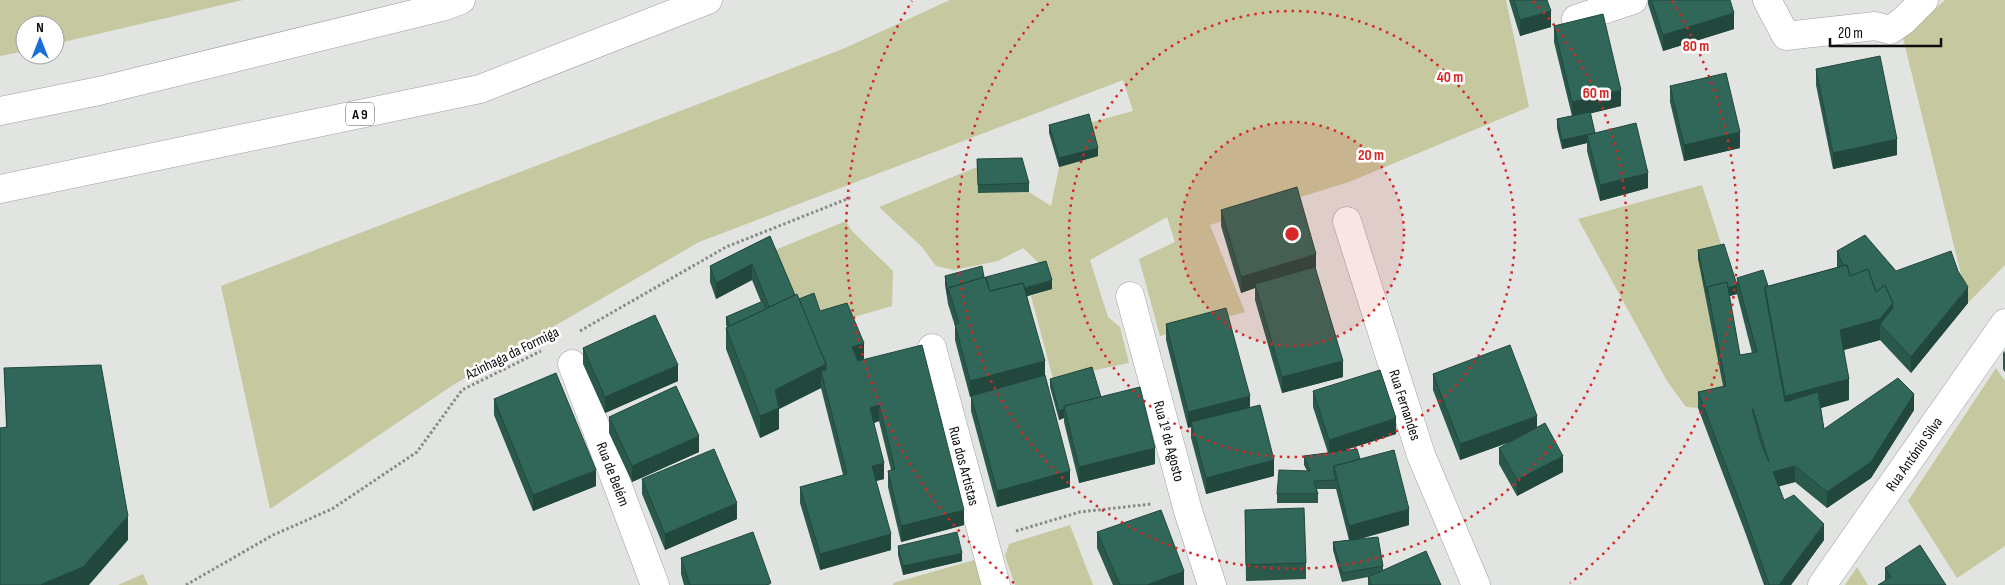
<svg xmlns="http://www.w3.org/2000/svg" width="2005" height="585" font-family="'Sofia Sans Condensed',sans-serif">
  <rect width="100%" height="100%" fill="#e1e4e1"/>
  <path fill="#c6c99f" d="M0 0H243L55 44V25H25V51L0 56Z
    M950 0H1506L1529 107 1349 182 1210 225 1245 312 1160 336 1139 259 1175 242 1167 217 1090 260 1108 317 1120 327 1129 363 1053 379 1031 296 1052 289 1046 270 1023 248 998 261 954 270 936 266 922 247 879 207 977 167 978 193 1029 192 1051 206 1059 167 1089 123 1133 111 1123 80 699 242 453 385 270 509 221 286 845 48Z
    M1945 0H2005V265L1968 303 1903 38Z
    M1702 185 1724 253 1707 303 1726 402 1698 408 1686 407 1667 381 1578 219Z
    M846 221 852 231 893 271 892 306 847 319 797 315 770 252Z
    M1996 368 2005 381V546L1957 578 1908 501Z
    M1070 525 1093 585H1015L1005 556 1009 544Z
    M978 559 984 585H893V583Z
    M1857 567 1868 585H1845Z
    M143 574 148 585H118Z"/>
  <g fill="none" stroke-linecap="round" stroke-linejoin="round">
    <defs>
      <path id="minor" d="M1767 0 1786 36 1875 26 1890 30 1903 21 1924 0
        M1576 19 1633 0
        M1347 221 1421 455 1476 585
        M1130 296 1188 511 1212 585
        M932 348 996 585
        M572 364 655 585
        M1822 585 2005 323"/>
      <path id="motorway" d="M0 111 99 91 442 7 461 0
        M0 189 480 89 708 0"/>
    </defs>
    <use href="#minor" stroke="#9c9f9d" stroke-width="29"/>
    <use href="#motorway" stroke="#9c9f9d" stroke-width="29"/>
    <path stroke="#888a88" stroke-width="3" stroke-dasharray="2.5 2.5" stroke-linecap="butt" d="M580 331 726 247 852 197
      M1016 531 1080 512 1151 504
      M186 585 273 535 332 509 417 452 462 390 541 351"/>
    <use href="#minor" stroke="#fff" stroke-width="28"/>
    <use href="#motorway" stroke="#fff" stroke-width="28"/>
  </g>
  <path fill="#2a594c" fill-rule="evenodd" d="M1509 0H1547L1551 27 1520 36Z
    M1648 0H1730L1734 29 1663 51 1648 4Z
    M1554 26 1621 106 1591 113 1595 133 1648 188 1600 201 1587 151V143L1562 149 1557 128V119L1572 116 1554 42Z
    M1816 69 1897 155 1833 169 1816 85Z
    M1670 86 1740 148 1684 161 1670 102Z
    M1049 125 1098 156 1059 167 1049 133Z
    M977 159 1029 183V192L978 193Z
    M1221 210 1316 270 1343 377 1282 393 1255 300V288L1241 293 1221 226Z
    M770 236 795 295 799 299 820 311 864 359 858 361 964 525 901 542 888 487V471L891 470 879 421 874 423 884 479 876 481 891 550 820 570 800 503V487L843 475 821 388 779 409V429L760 438 726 349V328L727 327 726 325V317L761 302 752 280 716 299 710 282V266Z
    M1698 250 1737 285V278L1768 286 1837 267V251L1896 271 1968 303 1911 373 1880 340 1844 350 1849 400 1821 408 1824 429 1914 410 1871 478 1827 508 1795 482 1779 486 1784 500 1824 540 1791 585H1764L1745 532 1698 408V392L1723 386 1698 259ZM1737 294 1752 353 1740 355 1729 296Z
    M945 276 986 277 1052 289 1027 296 1070 487 997 507 971 411V396L970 397 955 340V326L948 304 945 285Z
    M1166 324 1250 407 1274 476 1206 494 1191 438V427L1188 428 1166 340Z
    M583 348 678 381 605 413 583 364Z
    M2005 351V372L2003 369V353Z
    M4 368 128 540 6 427Z
    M1433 374 1537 428 1563 472 1517 496 1499 464V448L1513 441 1460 460 1433 390Z
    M1050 379 1101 397 1155 464 1079 483 1064 422V418L1059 420 1050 387Z
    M1313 391 1396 434 1345 450 1360 459 1409 525 1359 539 1383 566V570L1441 585H1368V577L1342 582 1333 550V542L1349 540 1336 489H1316L1318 494V503H1277V494L1307 471 1304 465V456L1328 453 1313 407Z
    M494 399 596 486 533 511 494 415Z
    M609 417 699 452 632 482 609 433Z
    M642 479 737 519 665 550 642 494Z
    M1245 510 1306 563V579L1246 581Z
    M1097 532 1184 585H1113L1097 548Z
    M898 546 962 561 903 575 898 555Z
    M681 558 771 585H684L681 574Z
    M1885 568 1946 585 1885 581Z"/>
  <path fill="#22483e" d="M1551 11V27L1520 36V20Z
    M1734 13V29L1663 51V35Z
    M1621 90V106L1572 118V102Z
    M1740 132V148L1684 161V145Z
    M1595 133 1587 135V143L1562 149V140Z
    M1897 139V155L1833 169V153Z
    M1098 148V156L1059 167V158Z
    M1648 173V188L1600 201V185Z
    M1316 254V270L1257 288 1255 284V288L1241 293V277Z
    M752 264V280L716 299V283Z
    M1052 280V289L990 307V299Z
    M1737 285V294L1710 302 1708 294Z
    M1968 287V303L1911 373V357Z
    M1893 303V324H1880V340L1840 351V330Z
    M864 343V359L852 363V347Z
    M1045 361V377L970 397V381Z
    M1343 361V377L1282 393V377Z
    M826 364V385L821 371V388L779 409V429L760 438V416L775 390Z
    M678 365V381L605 413V397Z
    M1849 379V400L1785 418V396Z
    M1914 394V410L1871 478 1827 508V492Z
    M1250 396V412L1191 422V427L1188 428V412Z
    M879 405V421L870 424V408Z
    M1064 409V418L1059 420V411Z
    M1537 416V432L1460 460V444Z
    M1396 418V434L1329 455V440Z
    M699 436V452L632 482V466Z
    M1155 448V464L1079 483V467Z
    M1563 456V472L1517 496V480Z
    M1274 460V476L1206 494V478Z
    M884 463V479L872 482V466Z
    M1795 466V482L1773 488V472Z
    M596 470V486L533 511V495Z
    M1070 471V487L997 507V491Z
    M737 503V519L665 550V534Z
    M1409 509V525L1349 542V526Z
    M964 510V525L901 542V526Z
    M128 516V540L89 585H40Z
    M1824 524V540L1791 585H1779Z
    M891 534V550L820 570V554Z
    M962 553V561L903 575V566Z
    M1184 571V585H1147Z"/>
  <path fill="#316758" stroke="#22483e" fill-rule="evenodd" d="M1514 0H1547L1551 11 1520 20Z
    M1651 0H1730L1734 13 1663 35Z
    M1603 14 1621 90 1572 102 1554 26Z
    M1880 56 1897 139 1833 153 1816 69Z
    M1726 73 1740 132 1684 145 1670 86Z
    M1590 112 1595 133 1562 140 1557 119Z
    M1089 114 1098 148 1059 158 1049 125Z
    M1636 123 1648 173 1600 185 1587 135Z
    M1022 158 1029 183 978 185 977 159Z
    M1297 187 1316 254 1241 277 1221 210Z
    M1865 235 1896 271 1951 251 1958 271 1968 287 1911 357 1880 324 1893 308V303L1885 285 1876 292 1868 269 1850 276 1847 265H1843L1837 251Z
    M770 236 795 295 769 307 752 264 716 283 710 266Z
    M1724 244 1737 285 1728 288 1727 282 1707 287V294L1698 250Z
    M1046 261 1052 280 1025 288 1023 283 990 291 986 277Z
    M1847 265 1850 276 1868 269 1876 292 1885 285 1893 303 1880 319 1840 330 1849 379 1785 396 1765 287Z
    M982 266 984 277 948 288V295L945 276Z
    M1315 267 1343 361 1282 377 1255 284Z
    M1763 270 1768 286 1765 287V292L1785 402 1818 392 1824 429 1898 378 1914 394 1871 462 1827 492 1795 466 1773 472 1784 500 1794 495 1824 524 1779 585H1769L1745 516 1698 392 1726 386 1707 287 1727 282 1740 355 1757 352 1737 278ZM1752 409H1753L1769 462 1762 446Z
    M985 277 990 291 1023 283 1045 361 970 381 955 324 959 323 948 288Z
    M814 293 820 311 847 303 864 343 852 347 858 361 922 345 964 510 901 526 888 471 895 469 879 405 870 408 884 463 872 466 891 534 820 554 800 487 847 474 821 371 826 370V364L799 299Z
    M797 294 826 364 775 390 779 408 760 416 726 328Z
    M763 301 766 309 730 326 726 317Z
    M1226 308 1250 396 1188 412 1166 324Z
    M655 315 678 365 605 397 583 348Z
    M1510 345 1537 416 1460 444 1433 374Z
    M101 365 128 516 83 567 40 585H0V428L7 427 4 368Z
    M1092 367 1101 397 1064 406V409L1059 411 1050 379Z
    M1380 370 1396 418 1329 440 1313 391Z
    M556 373 596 470 533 495 494 399Z
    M1045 375 1070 471 997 491 971 396Z
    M676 386 699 436 632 466 609 417Z
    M1140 387 1155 448 1079 467 1064 406Z
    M1260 405 1274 460 1206 478 1191 422Z
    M1545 423 1563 456 1517 480 1499 448Z
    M714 449 737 503 665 534 642 479Z
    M1357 449 1360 459 1334 466V473L1336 480 1314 481 1318 494H1277L1279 470 1310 471 1304 456Z
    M1394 450 1409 509 1349 526 1334 466Z
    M1304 508 1306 563 1246 565 1245 510Z
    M1161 510 1184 571 1147 585H1120L1097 532Z
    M753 532 771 583 766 585H690L681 558Z
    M957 532 962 553 903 566 898 546Z
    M1378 537 1383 566 1342 573 1333 542Z
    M1920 545 1946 585H1878L1891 577 1885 568Z
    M1426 551 1441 585H1371L1368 577Z"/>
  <circle cx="1292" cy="234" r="112" fill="#d62828" fill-opacity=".12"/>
  <g fill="none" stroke="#d62828" stroke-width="2.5" stroke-dasharray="2.5 5">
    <circle cx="1292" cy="234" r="112"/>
    <circle cx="1292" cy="234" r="223"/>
    <path d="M1533 1A335 335 0 1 1 1051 1"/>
    <path d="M1014 583A446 446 0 0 1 912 1M1672 1A446 446 0 0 1 1570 583"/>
  </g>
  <g text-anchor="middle" stroke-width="5" stroke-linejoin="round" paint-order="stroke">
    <rect fill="#fff" stroke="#555655" stroke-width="1" x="346" y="102.5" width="28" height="23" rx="4"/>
    <g font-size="14" font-weight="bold" fill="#0c0d0c">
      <text x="360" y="119">A 9</text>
    </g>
    <g font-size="15" fill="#0c0d0c" stroke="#fff">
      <text transform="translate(512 353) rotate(-26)" y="5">Azinhaga da Formiga</text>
      <text transform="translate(1405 405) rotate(72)" y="5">Rua Fernandes</text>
      <text transform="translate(1169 441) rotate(75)" y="5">Rua 1º de Agosto</text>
      <text transform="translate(1914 454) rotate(-55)" y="5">Rua António Silva</text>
      <text transform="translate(964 466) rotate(75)" y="5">Rua dos Artistas</text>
      <text transform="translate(613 474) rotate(69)" y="5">Rua de Belém</text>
    </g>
  </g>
  <circle cx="1292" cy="234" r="8" fill="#d62828" stroke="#fff" stroke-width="2.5"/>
  <g font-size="15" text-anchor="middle" font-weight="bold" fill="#d62828" stroke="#fff" stroke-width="5" stroke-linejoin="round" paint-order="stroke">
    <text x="1696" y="51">80 m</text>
    <text x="1450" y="82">40 m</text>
    <text x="1596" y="98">60 m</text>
    <text x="1371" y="160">20 m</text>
  </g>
  <g transform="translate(40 40)"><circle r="24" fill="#ffffff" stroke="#9e9e9e"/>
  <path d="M0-4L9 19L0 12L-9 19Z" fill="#176fd8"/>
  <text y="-8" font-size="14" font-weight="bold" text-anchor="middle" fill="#0c0d0c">N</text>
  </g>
  <path d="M1830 38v8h111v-8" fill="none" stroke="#0c0d0c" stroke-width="2.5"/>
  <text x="1838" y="38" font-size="15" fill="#0c0d0c" stroke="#ffffff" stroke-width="4" paint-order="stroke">20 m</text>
</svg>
